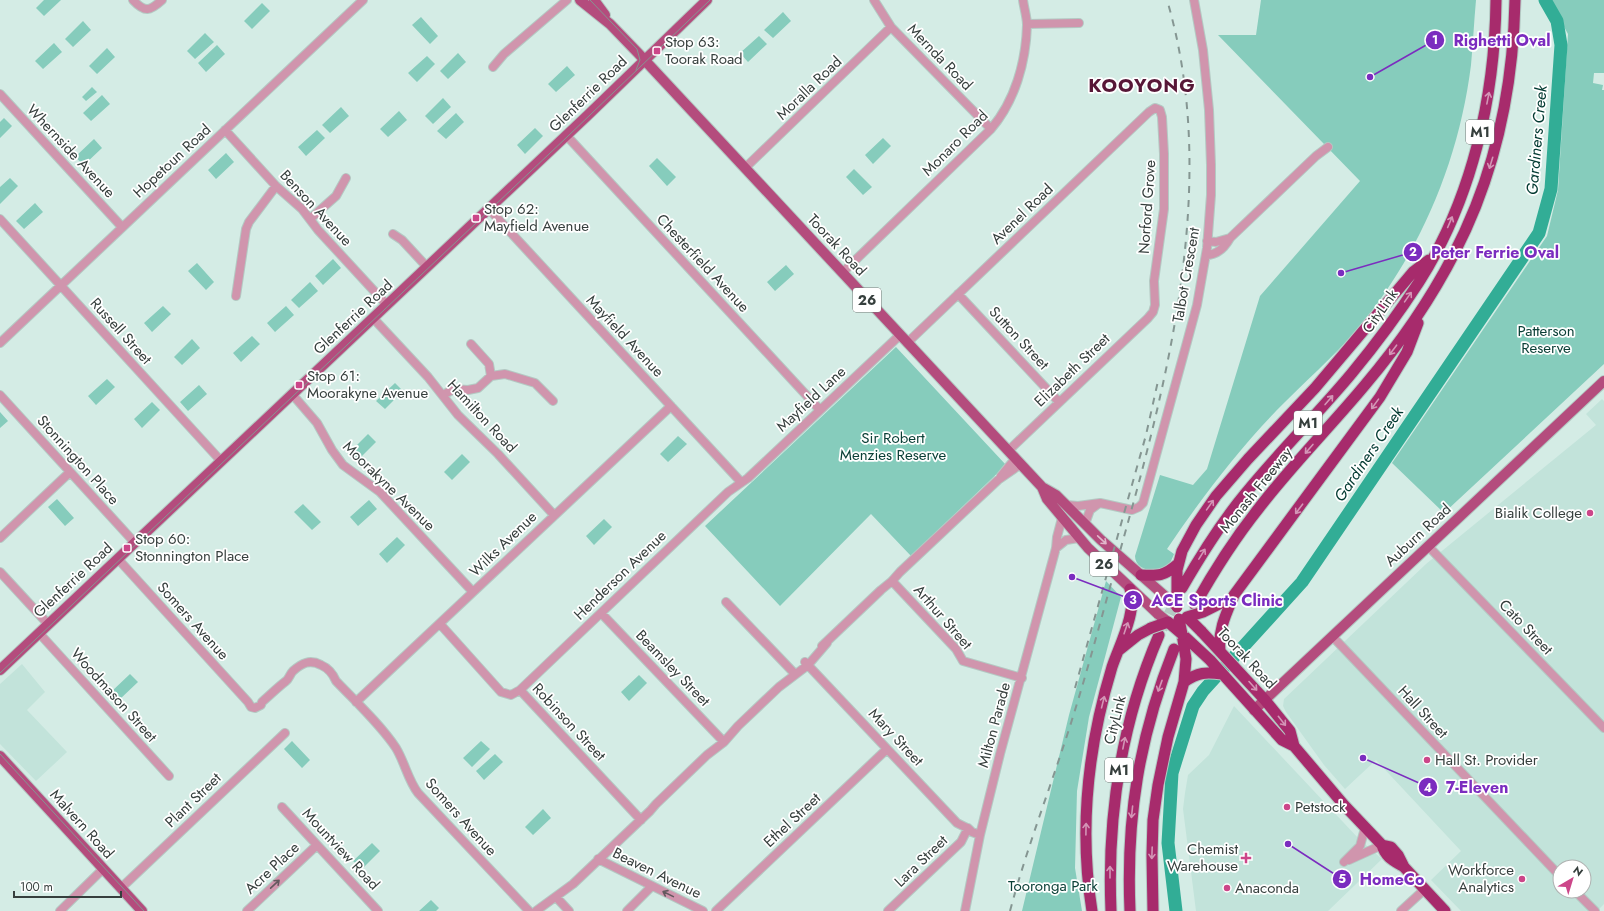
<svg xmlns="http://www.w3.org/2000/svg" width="1604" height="911" font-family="Jost,sans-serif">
  <rect width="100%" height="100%" fill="#d4ece5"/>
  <path fill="#c2e3da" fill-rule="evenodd" d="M1602 399 1604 401V904L1597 911H1461L1431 880 1461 851 1376 760 1345 789 1324 765 1286 712 1283 706 1284 699 1426 564 1596 425 1586 414ZM1560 867H1584V891H1560Z
    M22 664 45 692 27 710 67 752 36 781 0 744V684Z
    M1234 706 1359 839 1382 859 1328 911H1196L1183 809 1185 793 1188 775 1209 755Z"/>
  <path fill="#86ccbc" d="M44 0H61L44 16 36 8Z
    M1261 0H1476C1474 22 1473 43 1471 65 1459 161 1420 254 1358 328 1333 358 1303 383 1276 411 1235 454 1200 500 1167 549L1174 554C1172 559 1170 565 1165 567 1155 574 1135 570 1135 556L1160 475 1193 485 1207 469 1260 296 1360 181 1218 35H1256Z
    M1549 0H1604V73H1594L1593 83 1603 85 1602 90H1604V364L1444 513 1392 463 1547 236 1558 190 1568 34Z
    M262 3 270 11 252 29 244 21Z
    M783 12 791 21 773 38 764 30Z
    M421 17 438 36 430 44 412 25Z
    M83 21 91 30 73 47 65 39Z
    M205 33 214 42 195 59 187 51Z
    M759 36 767 44 748 62 740 53Z
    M54 43 62 52 43 69 35 61Z
    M217 45 225 54 206 72 198 63Z
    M107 48 115 57 97 74 89 66Z
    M458 53 466 62 448 79 440 71Z
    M427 56 435 64 417 82 408 73Z
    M567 66 575 75 556 92 548 84Z
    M92 87 97 92 86 101 82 97Z
    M102 95 110 104 91 121 83 113Z
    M443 98 451 107 433 124 425 116Z
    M341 107 349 116 330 133 322 125Z
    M399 111 407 120 388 137 380 129Z
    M456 113 464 122 446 139 437 131Z
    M4 118 12 126 0 138V122Z
    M535 128 543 136 525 154 517 145Z
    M317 130 325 138 306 156 298 147Z
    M883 138 891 146 873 164 865 155Z
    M94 139 102 148 84 165 75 157Z
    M226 153 234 162 216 179 208 170Z
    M657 158 676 177 667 186 649 166Z
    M854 169 872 187 863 195 846 177Z
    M10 178 18 186 0 204V187Z
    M35 203 43 212 24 229 16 221Z
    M333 259 341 268 323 285 315 276Z
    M197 263 214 282 206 290 188 271Z
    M786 265 794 274 775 291 767 282Z
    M310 282 318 291 299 308 291 300Z
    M163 306 171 314 152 332 144 323Z
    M286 306 294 315 275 332 267 323Z
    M252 336 260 344 241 362 233 353Z
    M192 339 200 348 182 365 174 357Z
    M896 347 1006 465 911 556 871 514 780 606 705 526Z
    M107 379 115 387 96 405 88 396Z
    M395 383 403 391 385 409 376 401Z
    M199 385 207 394 188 411 180 402Z
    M152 402 160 410 142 428 134 419Z
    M0 412 8 421 0 428Z
    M368 434 376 442 358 460 350 452Z
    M678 436 687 444 668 462 660 454Z
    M462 454 470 462 452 480 444 472Z
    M57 499 74 518 65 526 48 507Z
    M369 500 377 509 358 526 350 517Z
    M303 504 321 522 312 530 294 512Z
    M604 519 612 527 594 545 586 536Z
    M397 537 405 545 387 563 379 554Z
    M1106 581 1121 597 1089 717 1077 791 1075 868 1082 911H1022L1069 715Z
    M130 674 138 682 119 700 111 692Z
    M639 675 647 683 629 701 621 692Z
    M292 741 310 760 302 768 284 749Z
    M481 741 490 749 472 767 463 758Z
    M495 754 503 762 484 780 476 771Z
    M543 809 551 818 533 835 525 827Z
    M372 843 380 851 362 869 353 861Z
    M431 900 439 908 436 911H419Z"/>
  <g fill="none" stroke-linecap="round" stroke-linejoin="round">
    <path stroke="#32ad96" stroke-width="13" d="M1176 911 1168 843 1172 773 1193 706 1203 691 1302 582 1539 233 1551 189 1561 45 1557 21 1545 0"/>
    <path stroke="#b4c9c3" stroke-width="11" stroke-dasharray="11 5.5" stroke-linecap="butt" d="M1162 629 1178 596"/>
    <defs>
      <path id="minor" d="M133 0C145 13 150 11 162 0
        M874 0 891 27 991 129
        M1027 24 1079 23
        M493 67 504 54 567 0
        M0 94 122 227
        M225 130 276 186 302 209 318 230 387 305
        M566 135 820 410
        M745 168 891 27
        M489 209 741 482
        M0 219 221 461
        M310 219 336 196 346 178
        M393 234 402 240 427 267
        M1207 241 1216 242 1230 238
        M1206 255C1217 255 1225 247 1230 238L1316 156 1328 147
        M842 273 991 129C1015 101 1026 62 1027 25 1027 17 1024 8 1023 0
        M958 294 1059 402
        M236 296 246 229 249 222 276 186
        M373 318 428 377 458 415 498 454 554 515
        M0 343 363 0
        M907 343 1149 112 1155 108 1160 110 1162 117 1164 154V209L1154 281 1155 305 1153 312 1148 318 1008 451
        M471 344 489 364 491 376
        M292 394 317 423 332 450 343 465 380 492 473 592
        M0 395 135 543
        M443 395 454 389 468 390 478 388 491 376 505 374 535 383 553 401
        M1001 476 1015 459
        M1067 505 1078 506 1100 503 1132 510 1139 507 1143 503 1187 342 1197 305 1207 248 1211 195V165L1209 110 1203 50 1194 0
        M1085 524 1090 510 1098 504
        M0 538 70 472
        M1428 546 1604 728
        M1056 548 1066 540 1079 538
        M118 559 248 702 251 707 255 708 261 705 262 702C270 695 277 688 286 681 289 679 290 674 293 671 302 663 310 659 321 665 328 668 333 674 336 681 356 702 380 724 396 748 405 763 408 780 418 793L529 911
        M0 572 48 624
        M892 581 956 649 963 661 1022 678
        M726 602 795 674
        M601 613 724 742
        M440 624 501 692 511 695 520 690 641 820
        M39 633 169 776
        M1332 636 1560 876
        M822 646 881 590 892 581 900 572 998 480 1021 464
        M805 662 957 823 969 829 972 832 980 835
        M520 690 728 492 748 478 900 335
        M356 702 671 406
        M282 807 378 911
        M598 859 703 911
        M1349 860 1382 845
        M1344 862 1360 846 1365 828
        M121 888 285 733
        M1575 891 1595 911
        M556 897 569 911
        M60 911 103 869
        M247 911 317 845
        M536 911 573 884 650 811 656 804 707 755 724 742 738 726 779 687 808 665 827 643
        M627 911 652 886
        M716 911 887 749
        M888 911 961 842 968 828
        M965 911 980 835 1000 754 1056 548 1057 537 1062 518
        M1401 911 1425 889"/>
      <path id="major" d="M580 0 610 24 638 53 1042 487 1056 495 1101 540 1166 597
        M594 0 605 15
        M1042 487 1047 499 1088 548 1158 614
        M0 670 588 115 707 0
        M1254 710 1604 381
        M0 756 142 911"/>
      <path id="highway" d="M1141 575C1159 576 1164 576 1178 564
        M1182 588C1201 555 1221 523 1245 494 1279 452 1318 414 1352 373 1376 344 1399 313 1419 282 1472 199 1495 97 1496 0
        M1177 593V570L1182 551 1196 525 1216 496 1248 459 1315 388 1413 272 1429 260
        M1195 605C1214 571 1235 538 1259 508 1292 465 1330 427 1365 385 1463 269 1512 153 1515 0
        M1201 631 1265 700 1290 731 1294 746 1344 805 1382 845C1385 857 1394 861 1404 867
        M1182 634 1210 660 1282 740 1294 746
        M1220 650C1218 630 1226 614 1234 595L1380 397 1407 352 1418 323
        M1118 651 1138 635 1151 628
        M1184 682C1198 672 1206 672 1222 674
        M1382 845 1391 847 1398 855 1404 867 1445 911
        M1092 911C1079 830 1088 746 1112 667 1119 646 1138 610 1130 589
        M1111 911C1107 816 1121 723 1159 635
        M1130 911C1126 817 1139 737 1174 649
        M1153 911 1152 855 1153 820 1158 785 1168 737 1184 682 1186 659 1182 634"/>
    </defs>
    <use href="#minor" stroke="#b4c9c3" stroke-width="10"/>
    <use href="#major" stroke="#b4c9c3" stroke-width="12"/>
    <use href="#highway" stroke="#b4c9c3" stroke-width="13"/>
    <use href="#minor" stroke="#d095ad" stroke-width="8"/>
    <use href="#major" stroke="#b44c7d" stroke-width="10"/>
    <use href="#highway" stroke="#a72b6c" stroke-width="11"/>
    <path stroke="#859692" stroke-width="1" d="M590 0 637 49 640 60 636 70
      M0 673 567 137 710 0
      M0 754 144 911"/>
    <path stroke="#859692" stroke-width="2" stroke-dasharray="7 7" stroke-linecap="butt" d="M1075 688 1146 435 1158 381
      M1010 911C1027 847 1051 786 1071 723 1089 666 1104 608 1120 551 1169 377 1220 179 1167 0"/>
    <defs>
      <path id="major-bridge" d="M1166 597 1177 607
        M1158 614 1168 622"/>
      <path id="highway-bridge" d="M1177 593V607
        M1179 619 1182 634
        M1151 628 1168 622 1182 634
        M1201 631 1187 617 1203 612 1219 604"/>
    </defs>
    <use href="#major-bridge" stroke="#b4c9c3" stroke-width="12" stroke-linecap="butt"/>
    <use href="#highway-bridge" stroke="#b4c9c3" stroke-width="13" stroke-linecap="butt"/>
    <use href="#major-bridge" stroke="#b44c7d" stroke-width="10"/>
    <use href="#highway-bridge" stroke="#a72b6c" stroke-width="11"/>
  </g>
  <defs><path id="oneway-shaft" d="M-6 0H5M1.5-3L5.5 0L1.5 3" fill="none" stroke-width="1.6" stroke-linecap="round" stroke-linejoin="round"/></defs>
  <g stroke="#d395b6">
    <use href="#oneway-shaft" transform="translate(1488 98) rotate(-79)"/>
    <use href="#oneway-shaft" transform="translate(1491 163) rotate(107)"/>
    <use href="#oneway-shaft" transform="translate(1450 222) rotate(-67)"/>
    <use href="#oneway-shaft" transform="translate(1408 297) rotate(-55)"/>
    <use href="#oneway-shaft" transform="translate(1393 350) rotate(127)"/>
    <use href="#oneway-shaft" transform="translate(1329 400) rotate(-49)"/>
    <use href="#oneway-shaft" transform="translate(1375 404) rotate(126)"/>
    <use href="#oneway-shaft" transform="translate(1309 449) rotate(131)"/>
    <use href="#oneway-shaft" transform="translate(1210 505) rotate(-55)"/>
    <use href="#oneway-shaft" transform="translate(1299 509) rotate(127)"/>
    <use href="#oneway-shaft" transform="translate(1202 554) rotate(-58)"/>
    <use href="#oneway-shaft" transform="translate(1126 628) rotate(-71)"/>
    <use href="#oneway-shaft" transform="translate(1160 686) rotate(110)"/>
    <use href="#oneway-shaft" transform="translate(1253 686) rotate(48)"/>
    <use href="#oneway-shaft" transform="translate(1103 702) rotate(-76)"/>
    <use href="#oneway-shaft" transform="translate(1282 721) rotate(52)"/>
    <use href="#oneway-shaft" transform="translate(1124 743) rotate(-79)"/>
    <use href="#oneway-shaft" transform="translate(1132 812) rotate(96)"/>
    <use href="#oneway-shaft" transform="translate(1086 829) rotate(-89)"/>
    <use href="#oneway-shaft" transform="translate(1152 853) rotate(92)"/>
    <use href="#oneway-shaft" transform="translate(1110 872) rotate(-90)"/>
  </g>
  <use stroke="#e1b7cb" href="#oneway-shaft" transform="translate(1102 540) rotate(43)"/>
  <g stroke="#64595f">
    <use href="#oneway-shaft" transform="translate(275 884) rotate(-43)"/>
    <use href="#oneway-shaft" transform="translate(668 894) rotate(-154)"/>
  </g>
  <g fill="#cc4689" stroke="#fff" stroke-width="1.5">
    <rect x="653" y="47" width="8" height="8" rx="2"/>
    <rect x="472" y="214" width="8" height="8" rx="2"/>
    <rect x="295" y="381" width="8" height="8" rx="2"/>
    <circle cx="1590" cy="513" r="4"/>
    <rect x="123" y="544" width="8" height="8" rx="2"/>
    <circle cx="1427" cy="760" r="4"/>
    <circle cx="1287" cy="807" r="4"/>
    <path d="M1244 852h4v4h4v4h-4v4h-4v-4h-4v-4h4z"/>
    <circle cx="1522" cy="879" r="4"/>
    <circle cx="1227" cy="888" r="4"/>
  </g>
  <g text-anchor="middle" stroke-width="3.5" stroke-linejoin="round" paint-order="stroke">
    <g fill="#fff" stroke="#727977" stroke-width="1">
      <rect x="1466" y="120" width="28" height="24" rx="3"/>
      <rect x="853" y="288" width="28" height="24" rx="3"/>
      <rect x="1294" y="411" width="28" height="24" rx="3"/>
      <rect x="1090" y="552" width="28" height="24" rx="3"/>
      <rect x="1105" y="758" width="28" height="24" rx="3"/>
    </g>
    <g font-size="14" font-weight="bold" fill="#363f3d">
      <text x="1480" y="137">M1</text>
      <text x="867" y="305">26</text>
      <text x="1308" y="428">M1</text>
      <text x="1104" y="569">26</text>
      <text x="1119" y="775">M1</text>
    </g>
    <g font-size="15" fill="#363f3d" stroke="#fff" text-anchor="start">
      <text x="665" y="47">Stop 63:<tspan x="665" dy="17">Toorak Road</tspan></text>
      <text x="484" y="214">Stop 62:<tspan x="484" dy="17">Mayfield Avenue</tspan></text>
      <text x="307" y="381">Stop 61:<tspan x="307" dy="17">Moorakyne Avenue</tspan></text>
      <text x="1582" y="518" text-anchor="end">Bialik College</text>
      <text x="135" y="544">Stop 60:<tspan x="135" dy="17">Stonnington Place</tspan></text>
      <text x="1435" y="765">Hall St. Provider</text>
      <text x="1295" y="812">Petstock</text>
      <text x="1238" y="854" text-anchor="end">Chemist<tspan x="1238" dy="17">Warehouse</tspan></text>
      <text x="1514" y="875" text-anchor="end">Workforce<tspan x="1514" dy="17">Analytics</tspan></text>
      <text x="1235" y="893">Anaconda</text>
    </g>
    <g font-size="15" fill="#363f3d" stroke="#fff">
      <text transform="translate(940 57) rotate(46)" y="5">Mernda Road</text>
      <text transform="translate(809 88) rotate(-44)" y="5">Moralla Road</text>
      <text transform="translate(588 94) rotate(-44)" y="5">Glenferrie Road</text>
      <text transform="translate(955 143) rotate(-45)" y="5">Monaro Road</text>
      <text transform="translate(71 151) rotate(47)" y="5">Whernside Avenue</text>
      <text transform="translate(172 161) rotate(-43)" y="5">Hopetoun Road</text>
      <text transform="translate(1147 207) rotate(-86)" y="5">Norford Grove</text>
      <text transform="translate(316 208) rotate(47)" y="5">Benson Avenue</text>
      <text transform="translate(1022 214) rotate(-44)" y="5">Avenel Road</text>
      <text transform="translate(837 245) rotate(47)" y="5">Toorak Road</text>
      <text transform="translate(703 263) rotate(47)" y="5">Chesterfield Avenue</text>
      <text transform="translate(1186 275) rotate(-80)" y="5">Talbot Crescent</text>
      <text transform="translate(1380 311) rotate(-55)" y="5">CityLink</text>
      <text transform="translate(353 317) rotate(-43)" y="5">Glenferrie Road</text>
      <text transform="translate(121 331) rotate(48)" y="5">Russell Street</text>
      <text transform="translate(625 336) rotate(47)" y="5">Mayfield Avenue</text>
      <text transform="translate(1019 338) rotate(47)" y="5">Sutton Street</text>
      <text transform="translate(1072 370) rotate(-44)" y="5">Elizabeth Street</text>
      <text transform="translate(811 399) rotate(-43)" y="5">Mayfield Lane</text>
      <text transform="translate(482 416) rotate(47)" y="5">Hamilton Road</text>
      <text transform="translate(78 460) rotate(48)" y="5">Stonnington Place</text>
      <text transform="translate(389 486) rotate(44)" y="5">Moorakyne Avenue</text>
      <text transform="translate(1256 490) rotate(-51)" y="5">Monash Freeway</text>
      <text transform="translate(1418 535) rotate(-43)" y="5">Auburn Road</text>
      <text transform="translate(503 544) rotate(-44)" y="5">Wilks Avenue</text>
      <text transform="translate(620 575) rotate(-44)" y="5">Henderson Avenue</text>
      <text transform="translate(73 580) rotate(-43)" y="5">Glenferrie Road</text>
      <text transform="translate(943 617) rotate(49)" y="5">Arthur Street</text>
      <text transform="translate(193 621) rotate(48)" y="5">Somers Avenue</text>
      <text transform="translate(1526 627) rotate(46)" y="5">Cato Street</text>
      <text transform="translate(1247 658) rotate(47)" y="5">Toorak Road</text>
      <text transform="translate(673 668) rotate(46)" y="5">Beamsley Street</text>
      <text transform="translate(114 695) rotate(48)" y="5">Woodmason Street</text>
      <text transform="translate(1423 712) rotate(47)" y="5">Hall Street</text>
      <text transform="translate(1115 720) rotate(-76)" y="5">CityLink</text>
      <text transform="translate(569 722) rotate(47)" y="5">Robinson Street</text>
      <text transform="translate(994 725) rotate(-75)" y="5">Milton Parade</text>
      <text transform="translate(896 737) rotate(47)" y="5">Mary Street</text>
      <text transform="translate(193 800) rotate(-44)" y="5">Plant Street</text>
      <text transform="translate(461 817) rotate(48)" y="5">Somers Avenue</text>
      <text transform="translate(792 820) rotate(-43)" y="5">Ethel Street</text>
      <text transform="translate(82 824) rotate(48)" y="5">Malvern Road</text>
      <text transform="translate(341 849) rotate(47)" y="5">Mountview Road</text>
      <text transform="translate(921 861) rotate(-44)" y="5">Lara Street</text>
      <text transform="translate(272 868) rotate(-43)" y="5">Acre Place</text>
      <text transform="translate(657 873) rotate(26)" y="5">Beaven Avenue</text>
    </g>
    <g font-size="15" fill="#0b4037" stroke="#fff">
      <text x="1546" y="336">Patterson<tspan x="1546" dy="17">Reserve</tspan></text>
      <text x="893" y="443">Sir Robert<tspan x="893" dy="17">Menzies Reserve</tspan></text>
      <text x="1053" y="891">Tooronga Park</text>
    </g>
    <g font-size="16" font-style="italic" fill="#013930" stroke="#fff">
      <text transform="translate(1536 140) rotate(-85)" y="6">Gardiners Creek</text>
      <text transform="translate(1368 454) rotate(-56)" y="6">Gardiners Creek</text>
    </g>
    <g font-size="19" font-weight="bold" letter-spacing="1" fill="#571737" stroke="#fff">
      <text x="1142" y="92">KOOYONG</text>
    </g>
  </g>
  <path fill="none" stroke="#7b2cbf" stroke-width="1.5" d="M1370 77L1435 40M1341 273L1413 252M1072 577L1133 600M1363 758L1428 787M1288 844L1342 879"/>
  <g fill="#7b2cbf" stroke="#fff" stroke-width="1.5">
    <circle cx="1370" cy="77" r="4"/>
    <circle cx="1341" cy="273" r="4"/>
    <circle cx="1072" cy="577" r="4"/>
    <circle cx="1363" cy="758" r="4"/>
    <circle cx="1288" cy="844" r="4"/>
    <circle cx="1435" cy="40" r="10"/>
    <circle cx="1413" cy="252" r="10"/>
    <circle cx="1133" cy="600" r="10"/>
    <circle cx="1428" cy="787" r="10"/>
    <circle cx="1342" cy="879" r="10"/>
  </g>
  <g font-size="12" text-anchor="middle" font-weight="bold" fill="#fff">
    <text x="1435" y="44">1</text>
    <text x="1413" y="256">2</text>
    <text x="1133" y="604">3</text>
    <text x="1428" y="792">4</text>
    <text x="1342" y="883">5</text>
  </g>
  <g font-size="16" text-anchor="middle" font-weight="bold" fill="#7b2cbf" stroke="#fff" stroke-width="3.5" stroke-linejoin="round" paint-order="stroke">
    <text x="1502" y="46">Righetti Oval</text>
    <text x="1495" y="258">Peter Ferrie Oval</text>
    <text x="1217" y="606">ACE Sports Clinic</text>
    <text x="1477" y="793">7-Eleven</text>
    <text x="1392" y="885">HomeCo</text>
  </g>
  <g transform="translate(1572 879) rotate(38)"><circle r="19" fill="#ffffff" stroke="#afb2b1"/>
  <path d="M0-3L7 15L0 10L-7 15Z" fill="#cc4689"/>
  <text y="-6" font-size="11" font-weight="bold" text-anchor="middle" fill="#363f3d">N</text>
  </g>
  <path d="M14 891v6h107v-6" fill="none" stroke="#363f3d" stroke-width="2"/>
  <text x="20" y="891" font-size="12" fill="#363f3d" stroke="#ffffff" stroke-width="3" paint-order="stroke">100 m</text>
</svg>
